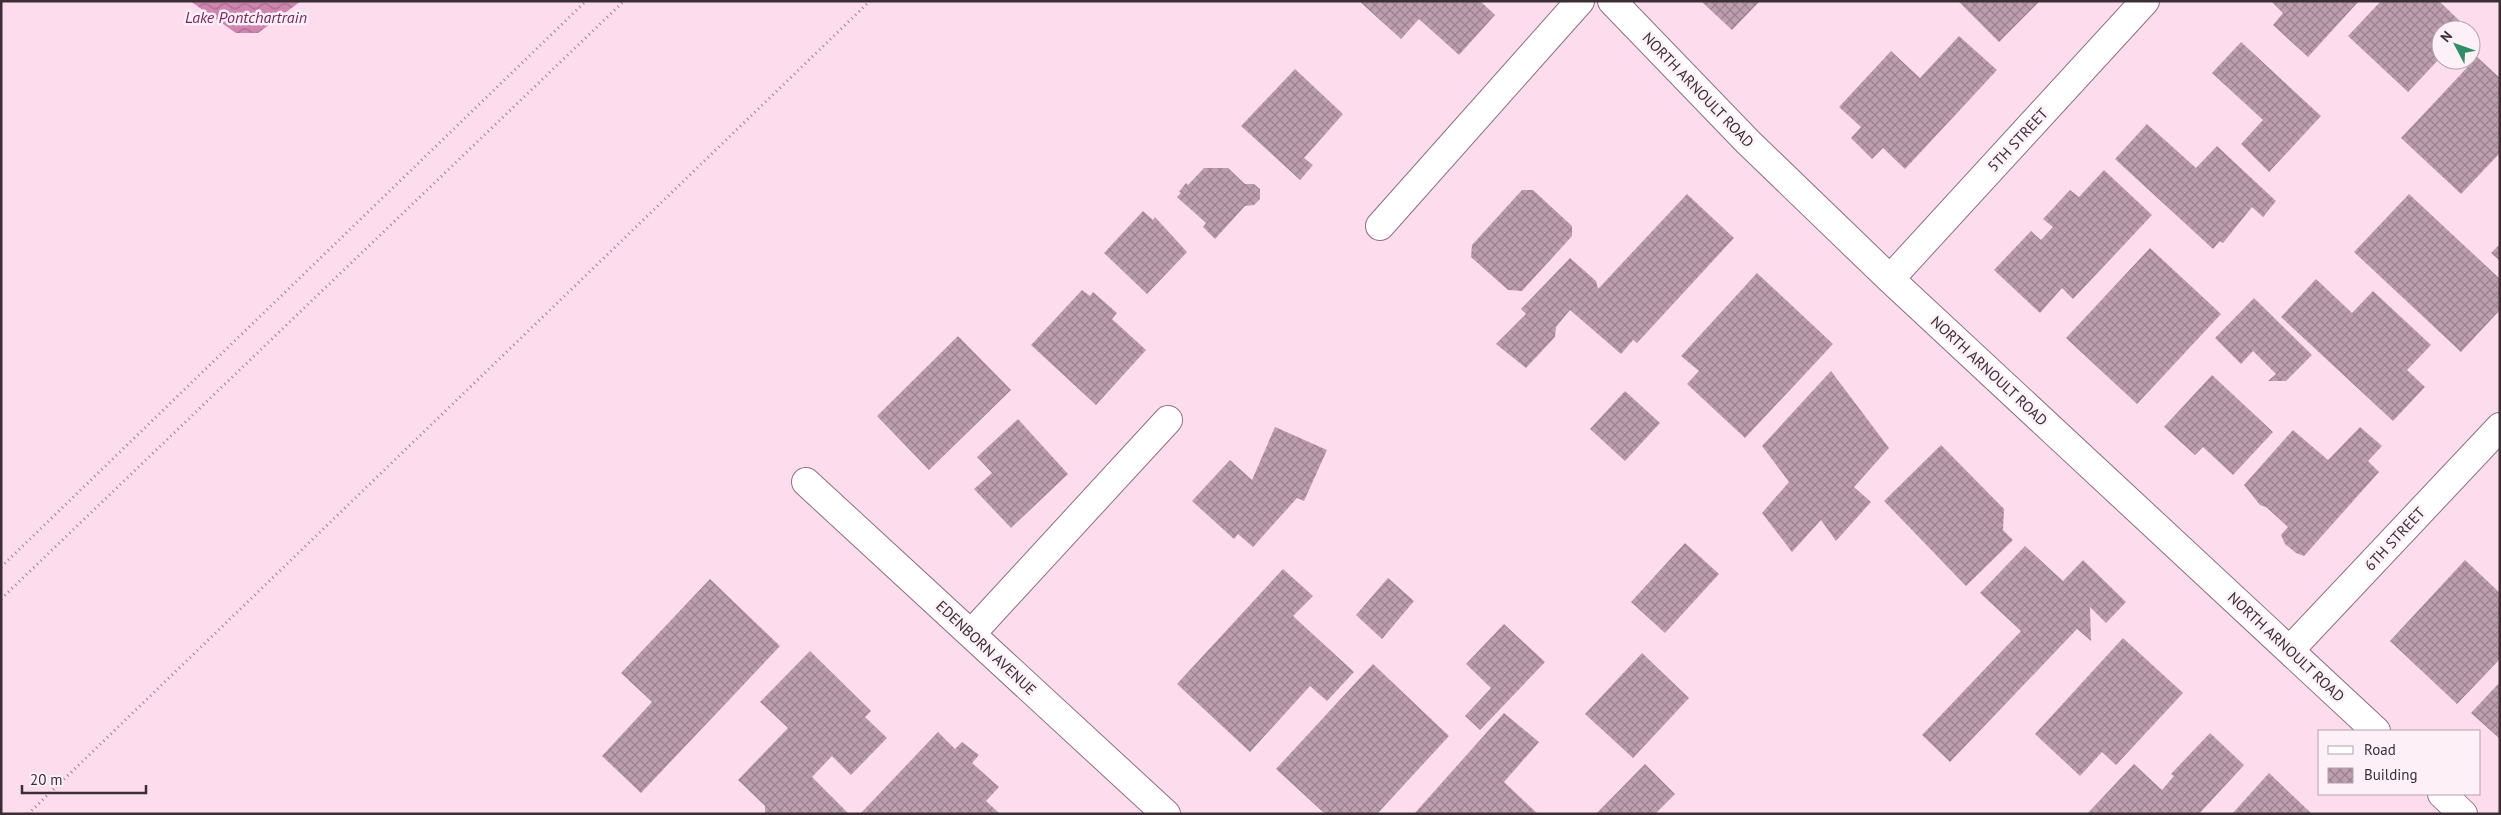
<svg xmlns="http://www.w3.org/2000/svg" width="2501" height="815" font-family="'PT Sans',sans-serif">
  <defs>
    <pattern id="water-waves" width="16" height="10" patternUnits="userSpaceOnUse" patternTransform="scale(1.25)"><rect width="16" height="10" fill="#ce85b0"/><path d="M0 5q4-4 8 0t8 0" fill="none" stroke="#a86d90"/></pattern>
    <pattern id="building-cross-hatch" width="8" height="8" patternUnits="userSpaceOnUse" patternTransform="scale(1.25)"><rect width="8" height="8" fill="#bd9eaf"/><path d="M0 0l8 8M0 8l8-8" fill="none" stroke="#9b818f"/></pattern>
  </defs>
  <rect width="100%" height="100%" fill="#fddcee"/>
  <path fill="url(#water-waves)" d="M190 1H301L258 33H236Z"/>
  <path fill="url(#building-cross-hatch)" d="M1359 1H1480L1495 15 1459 55 1419 19 1401 39Z
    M1701 1H1760L1732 30Z
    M1958 1H2040L1999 42Z
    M2271 1H2359L2308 57 2273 25 2283 13Z
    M2381 1H2439L2468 29 2441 30V57L2408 92 2348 36Z
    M1959 36 1997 70 1905 169 1883 148 1872 159 1851 138 1861 127 1839 107 1891 51 1920 78Z
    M2241 42 2321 116 2269 172 2241 144 2263 120 2212 73Z
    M2477 57 2500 78V153L2461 194 2401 138Z
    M1295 69 1343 114 1304 158 1313 165 1300 180 1241 126Z
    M2147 124 2196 168 2217 146 2276 201 2263 217 2252 207 2223 243 2220 241 2213 249 2115 159Z
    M1204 168H1228L1245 184H1254L1260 189V199L1254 205 1245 206 1215 239 1203 227 1206 223 1177 197 1181 193 1179 192 1186 183 1188 185Z
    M2104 170 2152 215 2073 299 2062 288 2040 313 1994 270 2031 231 2041 240 2053 227 2043 219 2070 190 2079 197Z
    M1522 190H1533L1572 226V236L1522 291 1508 290 1471 257 1472 245Z
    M1687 194 1734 238 1637 343 1633 340 1621 354 1570 310 1556 327 1555 337 1526 368 1496 344 1526 314 1521 309 1570 258 1596 281 1598 289Z
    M2409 194 2500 279V310L2461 352 2354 252Z
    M1143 211 1153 220 1155 217 1187 252 1147 294 1104 253Z
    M2500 244V261L2491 253Z
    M2150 248 2221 314 2137 404 2066 338Z
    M1757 273 1833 344 1745 438 1687 384 1699 371 1681 356Z
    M2316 279 2352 313 2373 291 2431 345 2407 370 2425 387 2393 421 2281 317Z
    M1082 290 1090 296 1093 292 1117 313 1112 319 1146 350 1096 405 1031 345Z
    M2254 298 2312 355 2286 381H2268L2276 374 2253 351 2241 364 2215 338Z
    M958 336 1011 390 929 470 877 416Z
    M1831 371 1889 448 1854 487 1871 502 1836 541 1821 520 1792 552 1762 513 1789 482 1762 446Z
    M2212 375 2273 432 2233 475 2203 447 2195 455 2164 427Z
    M1625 391 1660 423 1625 461 1590 429Z
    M1018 419 1068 474 1011 528 974 489 992 473 977 457Z
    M1275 427 1327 450 1304 501 1297 498 1253 547 1238 534 1234 539 1192 501 1230 460 1252 480Z
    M2360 427 2382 446 2368 461 2379 472 2304 556 2296 553 2285 544 2281 535 2288 527 2266 507 2260 505 2244 485 2293 430 2328 460Z
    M1941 445 2004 509 2003 530 2013 540 1966 586 1884 501Z
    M1685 543 1719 574 1665 633 1631 602Z
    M2025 546 2063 581 2083 560 2126 602 2106 623 2090 607 2091 641 2077 629 1950 762 1922 735 2021 631 1980 593Z
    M2465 560 2500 593V659L2457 704 2390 641Z
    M1283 569 1313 596 1293 616 1354 672 1327 701 1310 686 1250 752 1177 684Z
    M1388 578 1414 601 1382 639 1356 615Z
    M710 579 780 646 641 793 602 756 652 702 621 673Z
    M1504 624 1545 662 1480 730 1465 716 1491 688 1466 664Z
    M2123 638 2183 693 2116 765 2102 752 2080 776 2035 734Z
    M810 651 871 711 865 717 887 738 851 775 832 756 812 777 849 814H765V806L738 780 788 728 760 702Z
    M1642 653 1689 698 1633 758 1585 714Z
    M1373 664 1449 736 1377 814H1325L1276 769Z
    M2500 682V739L2471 713Z
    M1504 713 1539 742 1504 782 1538 814H1414Z
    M938 732 955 749 962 742 979 755 972 763 999 787 986 801 1000 814H860Z
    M2210 733 2244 765 2199 814H2087L2134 764 2162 790 2174 776 2171 774Z
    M1645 764 1675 794 1655 814H1596Z
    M2269 773 2312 814H2232Z"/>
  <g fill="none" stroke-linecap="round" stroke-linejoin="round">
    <defs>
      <path id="minor" d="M1612 1 1748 142 1890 279 2376 731
        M1380 226 1580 1
        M1890 279 2145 1
        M806 482 1166 814
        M971 634 1168 420
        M2290 650 2500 427
        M2442 794 2463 814"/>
    </defs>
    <use href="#minor" stroke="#8d7081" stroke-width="30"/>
    <path stroke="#9a8490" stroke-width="3" stroke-dasharray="1 4" stroke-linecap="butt" d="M1 567 586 1
      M1 599 624 1
      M28 814 870 1"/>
    <use href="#minor" stroke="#fff" stroke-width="28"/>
  </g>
  <g text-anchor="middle" stroke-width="5" stroke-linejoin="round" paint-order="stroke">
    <g font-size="15" fill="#3b2f36" stroke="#fdf0f7">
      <text transform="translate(1698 90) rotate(46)" y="5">NORTH ARNOULT ROAD</text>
      <text transform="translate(2018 140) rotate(-47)" y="5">5TH STREET</text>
      <text transform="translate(1989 371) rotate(43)" y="5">NORTH ARNOULT ROAD</text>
      <text transform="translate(2395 539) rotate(-47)" y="5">6TH STREET</text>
      <text transform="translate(2286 647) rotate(43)" y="5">NORTH ARNOULT ROAD</text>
      <text transform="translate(986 648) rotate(43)" y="5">EDENBORN AVENUE</text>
    </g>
    <g font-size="16" font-style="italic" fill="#7c2660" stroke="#fdf0f7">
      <text x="246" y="23">Lake Pontchartrain</text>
    </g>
  </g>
  <rect width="2501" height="815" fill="none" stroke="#3b2f36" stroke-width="5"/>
  <rect x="2318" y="730" width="162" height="65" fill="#fdf0f7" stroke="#afa3aa"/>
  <rect x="2328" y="746" width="25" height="8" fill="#ffffff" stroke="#afa3aa"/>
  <text x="2364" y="755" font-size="15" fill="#3b2f36">Road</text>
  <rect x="2328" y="768" width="25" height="15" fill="url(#building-cross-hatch)" stroke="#afa3aa"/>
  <text x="2364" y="780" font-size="15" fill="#3b2f36">Building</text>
  <g transform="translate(2456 45) rotate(311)"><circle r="24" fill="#fdf0f7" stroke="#afa3aa"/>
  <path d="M0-4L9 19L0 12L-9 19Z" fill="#308d64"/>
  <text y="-8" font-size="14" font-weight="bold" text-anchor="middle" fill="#3b2f36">N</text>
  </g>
  <path d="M22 785v8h124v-8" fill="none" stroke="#3b2f36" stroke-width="2.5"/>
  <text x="30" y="785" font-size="15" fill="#3b2f36" stroke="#fdf0f7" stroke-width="4" paint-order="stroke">20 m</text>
</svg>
